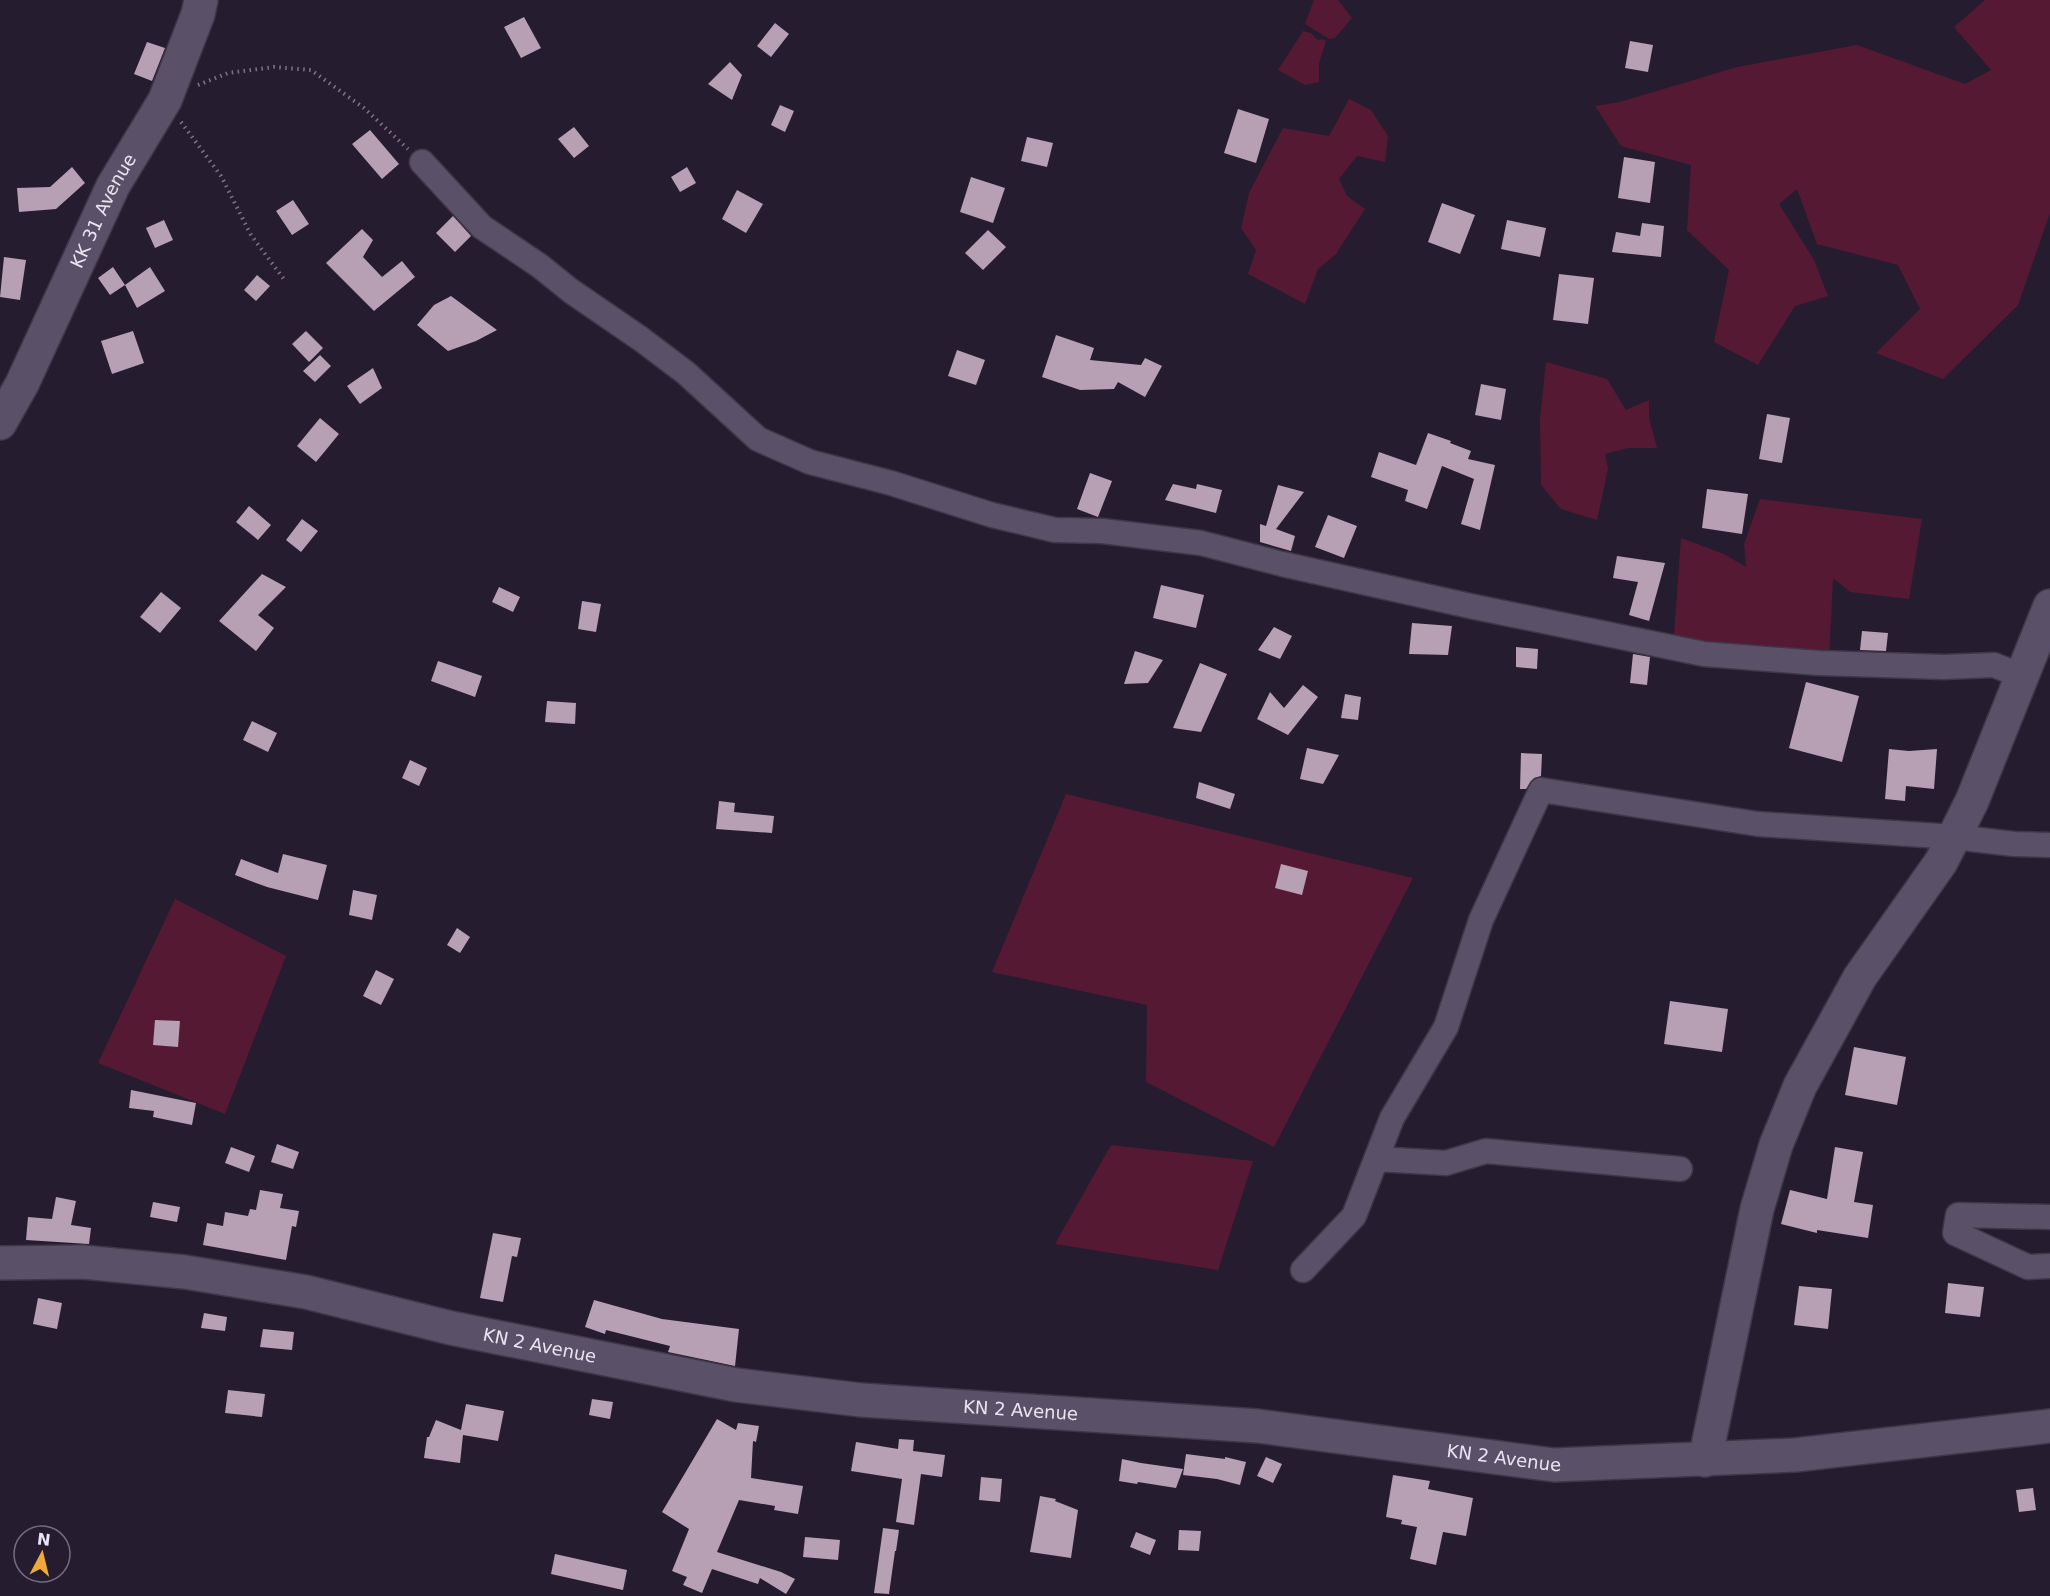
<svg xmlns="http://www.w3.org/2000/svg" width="2050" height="1596" font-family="'DejaVu Sans',sans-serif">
  <rect width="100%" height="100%" fill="#251c30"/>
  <path fill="#561934" d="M1314 0H1338L1352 18 1335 38 1329 39 1305 24Z
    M1985 0H2050V213L2018 305 1943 379 1876 353 1920 309 1898 265 1817 244 1797 189 1779 204 1814 260 1828 296 1795 306 1758 365 1714 342 1729 270 1687 230 1691 165 1621 146 1595 106 1620 102 1737 67 1857 45 1965 84 1991 70 1954 27Z
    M1303 31 1311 33 1318 40 1322 39 1326 41 1319 63V82L1305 85 1278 70Z
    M1349 99 1371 110 1388 136 1385 162 1357 156 1339 179 1347 196 1365 209 1336 254 1318 269 1305 304 1248 274 1256 250 1241 228 1249 193 1283 128 1329 136Z
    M1546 362 1607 379 1626 410 1649 400V418L1657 448H1628L1605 454 1608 469 1597 520 1561 509 1541 485 1540 418Z
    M1760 499 1922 519 1909 599 1850 592 1833 578 1829 658 1707 648 1674 634 1681 538 1724 554 1746 567 1744 544Z
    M1066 794 1413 878 1274 1147 1146 1082 1147 1005 992 972Z
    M175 899 286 956 225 1114 98 1063Z
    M1111 1145 1253 1161 1218 1270 1055 1244Z"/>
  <path fill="#b79fb4" d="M524 17 541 48 521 58 504 27Z
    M775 23 789 34 771 57 757 46Z
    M1630 41 1653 45 1648 72 1625 68Z
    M147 42 165 48 152 81 134 74Z
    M730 62 742 75 732 100 708 84Z
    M780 105 794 111 785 132 771 125Z
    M1238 109 1269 119 1256 163 1224 153Z
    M574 127 589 146 574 158 558 139Z
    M370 130 399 164 382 179 352 144Z
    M1027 137 1053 143 1047 167 1021 161Z
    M1624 157 1655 162 1650 203 1618 198Z
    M72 167 85 183 56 209 19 212 17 188 50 187Z
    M687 167 696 183 680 192 671 177Z
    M971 177 1005 188 993 223 960 212Z
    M737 190 763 204 746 233 722 219Z
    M293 200 309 224 292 235 276 211Z
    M1442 203 1475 215 1460 254 1428 242Z
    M453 216 471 236 455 252 436 233Z
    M164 220 173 240 155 248 146 228Z
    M1507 220 1546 228 1540 257 1501 249Z
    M1642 223 1664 226 1661 257 1612 252 1616 232 1640 236Z
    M362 229 373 240 363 257 382 277 402 261 415 277 374 311 326 263Z
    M988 230 1006 247 983 270 965 253Z
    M4 257 26 260 20 300 0 297Z
    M113 267 125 285 110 295 98 278Z
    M150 267 165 291 137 308 125 285Z
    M1559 274 1594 278 1588 324 1553 320Z
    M257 275 270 286 256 301 244 290Z
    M451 296 497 330 476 341 448 351 417 325 434 305Z
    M133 331 144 363 112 374 101 341Z
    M306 331 323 348 309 362 292 344Z
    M1056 335 1094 348 1090 360 1141 365 1145 358 1162 366 1145 397 1118 382 1114 389 1080 390 1042 377Z
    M957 350 985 360 976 385 948 376Z
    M320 355 331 366 315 382 303 371Z
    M373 368 382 388 360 404 347 386Z
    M1481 384 1506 389 1501 420 1475 415Z
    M1767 414 1790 418 1782 463 1759 459Z
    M320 418 339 434 316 462 297 446Z
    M1428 433 1451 441 1450 443 1471 451 1468 459 1495 465 1480 530 1461 524 1474 479 1442 466 1427 509 1405 501 1408 490 1371 477 1379 452 1416 465Z
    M1090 473 1112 481 1098 517 1077 509Z
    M1173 484 1196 489 1197 484 1222 490 1216 513 1165 500Z
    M1278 485 1304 492 1276 529 1295 536 1291 551 1260 542V524L1266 526Z
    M1707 489 1748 494 1742 534 1702 528Z
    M249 506 271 525 258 540 236 522Z
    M1328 515 1357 526 1344 558 1315 547Z
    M302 519 318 531 301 552 286 540Z
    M1617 556 1665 563 1649 621 1629 615 1638 582 1613 578Z
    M262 574 286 587 258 615 274 628 256 651 219 621Z
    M1161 585 1204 595 1196 628 1153 618Z
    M499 587 520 597 513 612 492 602Z
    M161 592 181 608 160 633 140 617Z
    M582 601 601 604 596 632 578 629Z
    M1412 623 1452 626 1448 655 1409 654Z
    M1274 627 1292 636 1280 659 1258 650Z
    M1862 631 1888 633 1886 651 1860 650Z
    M1516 647 1538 649 1537 669 1516 667Z
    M1135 651 1163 660 1148 683 1124 684Z
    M1633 654 1650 657 1647 685 1630 683Z
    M438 661 482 676 475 697 431 681Z
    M1200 663 1227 674 1201 732 1173 728Z
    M1806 682 1859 696 1842 762 1789 748Z
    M1303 685 1318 697 1288 735 1257 719 1270 692 1284 708Z
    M1345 694 1361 697 1358 720 1341 718Z
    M547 701 576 703 575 724 545 722Z
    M252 721 277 733 268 752 243 740Z
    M1307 748 1339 755 1323 784 1300 779Z
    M1889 749 1909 751 1937 749 1934 789 1906 786 1905 801 1885 799Z
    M1521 753 1542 754 1541 776 1534 778 1526 789H1520Z
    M410 760 427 768 419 786 402 778Z
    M1199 782 1235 794 1230 809 1196 798Z
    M719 801 735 803 734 812 774 816 772 833 716 829Z
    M283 854 327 865 318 900 267 887 235 875 241 859 278 873Z
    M1281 864 1308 871 1302 895 1275 888Z
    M353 890 377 895 372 920 349 915Z
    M457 928 470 937 460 953 447 945Z
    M376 970 394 979 381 1005 363 996Z
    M1670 1001 1728 1009 1722 1052 1664 1044Z
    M155 1020 180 1021 178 1047 153 1045Z
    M1854 1047 1906 1057 1897 1105 1845 1095Z
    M131 1090 196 1103 192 1125 153 1117 154 1111 129 1108Z
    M277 1144 299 1152 293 1169 271 1162Z
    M231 1147 255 1156 249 1172 225 1163Z
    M1835 1147 1863 1152 1854 1202 1873 1205 1868 1238 1817 1230V1233L1781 1224 1790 1190 1827 1199Z
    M260 1190 283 1194 280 1208 299 1211 296 1227 292 1226 286 1260 203 1245 207 1223 223 1226 225 1212 248 1216 250 1209 256 1210Z
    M56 1197 76 1201 71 1225 91 1228 89 1244 26 1240 28 1217 52 1219Z
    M153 1202 180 1207 177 1222 150 1217Z
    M493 1233 521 1238 517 1257 512 1256 503 1302 480 1298Z
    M1948 1283 1984 1287 1980 1317 1945 1313Z
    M1799 1286 1832 1289 1828 1329 1794 1325Z
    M38 1298 62 1303 57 1329 33 1324Z
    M594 1300 662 1319 739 1329 735 1366 668 1352 670 1346 606 1330 605 1334 585 1327Z
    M204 1313 227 1317 225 1331 201 1328Z
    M263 1329 294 1332 292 1350 260 1347Z
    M228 1390 265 1394 262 1417 225 1413Z
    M592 1399 613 1402 610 1419 589 1415Z
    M466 1404 504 1411 498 1441 463 1435 460 1463 424 1458 427 1437H429L436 1420 461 1430Z
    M717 1419 736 1430 738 1423 759 1426 756 1442 753 1441 751 1478 803 1486 798 1514 774 1510 775 1506 739 1500 717 1552 781 1572 795 1579 786 1594 760 1578 758 1584 712 1569 702 1593 683 1585 687 1577 672 1571 689 1529 662 1512Z
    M899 1439 914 1440 913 1451 945 1455 942 1477 921 1474 914 1525 896 1522 902 1479 851 1471 856 1442 898 1449Z
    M1186 1454 1225 1459V1457L1246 1462 1240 1485 1217 1479 1183 1475Z
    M1266 1457 1282 1464 1273 1483 1257 1476Z
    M1122 1459 1141 1463 1183 1469 1176 1488 1138 1482 1137 1484 1119 1481Z
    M1393 1475 1430 1481 1428 1489 1473 1498 1466 1536 1443 1532 1436 1565 1410 1559 1417 1527 1401 1524 1402 1520 1386 1517Z
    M981 1477 1002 1479 1000 1502 979 1500Z
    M2033 1488 2036 1510 2019 1512 2016 1490Z
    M1040 1496 1056 1499 1055 1501 1078 1510 1071 1558 1030 1552Z
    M883 1528 899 1530 896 1551H895L889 1594 874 1593Z
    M1179 1530 1201 1531 1199 1551 1178 1550Z
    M1136 1532 1156 1540 1150 1555 1130 1547Z
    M805 1537 840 1540 838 1560 803 1557Z
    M555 1554 627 1570 623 1590 551 1574Z"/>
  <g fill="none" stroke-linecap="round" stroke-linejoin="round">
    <defs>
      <path id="street" d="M422 162 482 227 540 266 571 291 641 339 686 373 758 439 810 462 891 483 992 515 1055 530 1102 531 1201 543 1282 564 1470 606 1704 654 1819 663 1944 667 1994 665 2022 676
        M1376 1159 1446 1163 1486 1151 1680 1169
        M2050 1217 1958 1215 1955 1233 2028 1267 2050 1266
        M1303 1270 1354 1216 1392 1118 1446 1027 1481 920 1541 790 1758 824 1954 837 2014 844 2050 845"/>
      <g id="secondary">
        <path id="s1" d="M0 423 22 384 113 186 165 100 198 14 201 0"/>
        <path id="s2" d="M0 1263 83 1262 185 1272 306 1292 451 1328 736 1385 861 1400 1258 1426 1554 1465 1795 1455 2050 1426"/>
        <path d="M1705 1460 1757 1209 1776 1145 1800 1086 1860 977 1941 862 1954 837 1972 801 2050 606"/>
      </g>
    </defs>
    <use href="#street" stroke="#3e3747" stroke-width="27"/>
    <use href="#secondary" stroke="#3e3747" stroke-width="36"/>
    <path stroke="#7d7587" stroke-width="4" stroke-dasharray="1.5 4.5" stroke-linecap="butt" d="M198 85 228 73 274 67 311 70 364 108 408 149
      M181 122 221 176 251 235 286 282"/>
    <use href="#street" stroke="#5a5067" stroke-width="24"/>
    <use href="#secondary" stroke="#5a5067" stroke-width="33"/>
  </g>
  <g text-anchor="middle" stroke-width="6" stroke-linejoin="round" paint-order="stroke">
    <g font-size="18" fill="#eae4f2" stroke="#251c30">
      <text dy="6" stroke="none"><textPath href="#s1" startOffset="236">KK 31 Avenue</textPath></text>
      <text dy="6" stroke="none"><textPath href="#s2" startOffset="548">KN 2 Avenue</textPath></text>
      <text dy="6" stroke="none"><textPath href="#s2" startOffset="1034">KN 2 Avenue</textPath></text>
      <text dy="6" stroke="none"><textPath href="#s2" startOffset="1520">KN 2 Avenue</textPath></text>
    </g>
  </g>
  <g transform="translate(42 1554) rotate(7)"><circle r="28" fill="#251c30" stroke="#746c7e" stroke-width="1.5"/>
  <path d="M0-4.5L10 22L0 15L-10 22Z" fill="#eea83c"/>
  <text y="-9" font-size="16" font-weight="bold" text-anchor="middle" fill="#eae4f2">N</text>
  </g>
</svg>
